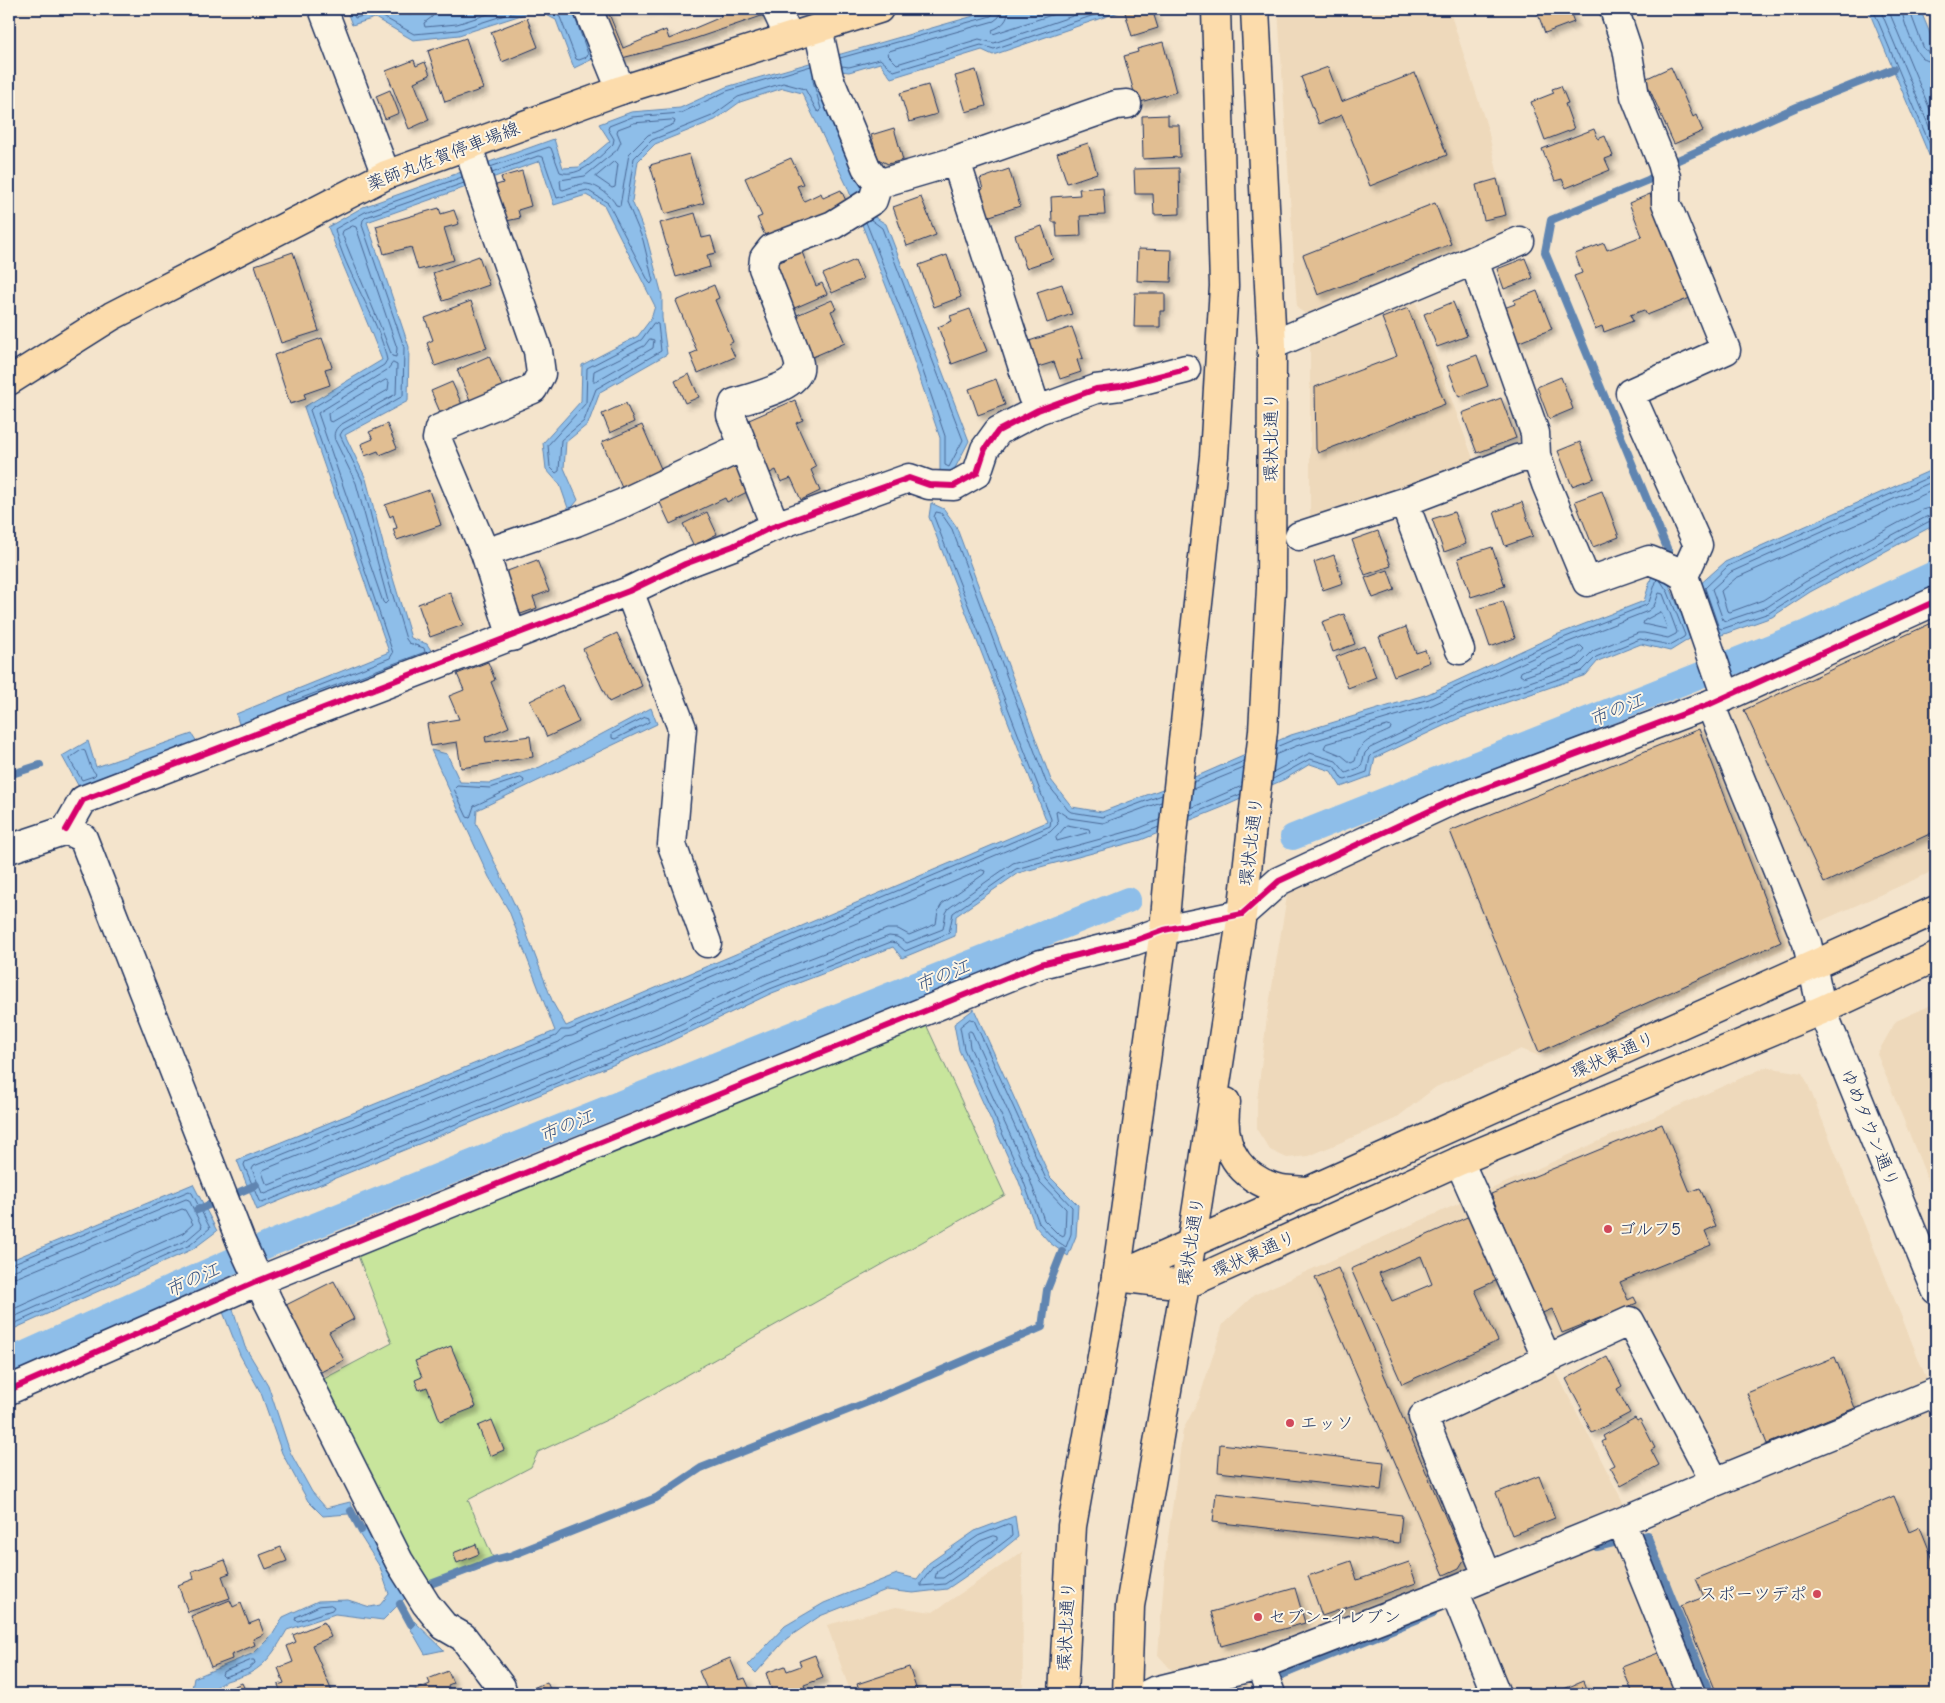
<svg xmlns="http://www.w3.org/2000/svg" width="1945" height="1703" font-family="'Comic Neue','Klee One',sans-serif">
  <defs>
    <filter id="shadow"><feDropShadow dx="4.5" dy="4.5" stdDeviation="2.5" flood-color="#0004"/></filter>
  </defs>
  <rect width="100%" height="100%" fill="#f4e4cc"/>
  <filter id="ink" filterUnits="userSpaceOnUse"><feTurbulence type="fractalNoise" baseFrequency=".02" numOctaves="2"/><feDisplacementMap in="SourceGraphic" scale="10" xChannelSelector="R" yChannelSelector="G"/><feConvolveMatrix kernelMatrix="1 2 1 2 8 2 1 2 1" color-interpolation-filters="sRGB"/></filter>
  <g filter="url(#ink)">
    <path fill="#eed9bb" d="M1278 9H1449L1488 130 1511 234 1307 315 1297 308Z
      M1414 297 1475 464 1310 524V340Z
      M1936 616V870L1814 924 1784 949 1539 1056 1521 1049 1436 1087 1395 1119 1309 1156 1287 1158 1270 1150 1257 1130V1101L1267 1017 1288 890 1445 819 1728 709Z
      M1936 1003V1200L1877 1054 1896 1021Z
      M1766 1067 1802 1073 1807 1082 1929 1385 1730 1463 1716 1455 1636 1310 1549 1348 1480 1194Z
      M1469 1199 1538 1353 1406 1414 1470 1569 1310 1637 1175 1674 1158 1655 1166 1553 1183 1430 1199 1399 1223 1324 1254 1295Z
      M1554 1368 1626 1508 1505 1554 1490 1553 1441 1432 1445 1418Z
      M1936 1403V1694H1705L1643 1538 1659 1519Z
      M1615 1536 1682 1694H1510L1470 1594Z
      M1022 1552 1023 1694H851L827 1625 896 1607 933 1612Z
      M1253 1682 1257 1694H1210Z"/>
    <path fill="#c8e59c" stroke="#728a7d" d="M924 1020 1005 1195 611 1418 538 1452 531 1467 468 1500 494 1560 428 1585 316 1383 392 1343 355 1248Z"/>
    <path fill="#8ebee9" stroke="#6085b1" d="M346 9H398L410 15 430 9H576L595 58 574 68 556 20 537 10 459 35 413 40 375 18 352 25Z
      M998 9H1119V12L993 55 982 50 891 78 880 63 849 72 840 71 817 79 831 123 847 151 873 216 886 224 969 441 953 472H940V438L904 332 847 186 802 93 783 88 740 102 715 120 655 144 638 161 632 201 647 239 662 295V318L667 354 600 392 588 424 566 442 564 468 578 500 569 511 560 485 546 469 543 443 581 401 582 365 638 336 651 319 655 306 604 205 586 195 554 205 540 161 367 222 409 347 408 401 345 435 366 479 386 555 411 638 427 644 434 655 240 727 236 714 389 652 304 407 382 360C365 315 345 272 328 227L363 207 554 139 563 168 579 167 610 141 599 124 631 112 680 108 726 87Z
      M1868 9H1920L1936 48V172Z
      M1936 468V524L1810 592 1772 617 1716 637 1698 586 1725 562Z
      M931 503 944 509 956 526 1051 780 1072 807 1102 812 1202 774 1291 735 1428 694 1556 635 1644 601 1652 575 1668 582 1691 638 1670 651 1641 644 1598 661 1586 675 1458 719 1375 758 1371 776 1341 787 1331 771 1310 764 1285 779 1223 807 1141 840 1018 873 956 916 955 936 902 958 893 947 772 993 669 1042 257 1210 237 1160 555 1031 509 911 489 877 431 750 447 754 460 782 490 783 540 767 651 708 657 724 477 810 476 823 520 916 553 1003 566 1026 1047 822 929 517Z
      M192 734 197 742 79 787 62 756 88 741 96 767Z
      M974 1009 1050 1177 1078 1205 1076 1236 1068 1256 1050 1243 1035 1226 1018 1179 959 1050 954 1024Z
      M193 1184 217 1231 193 1249 9 1331V1261Z
      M232 1306 245 1347 268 1385 290 1452 312 1492 326 1508 350 1502 354 1510 348 1514 323 1516 308 1501 282 1453 261 1393 240 1355 223 1312Z
      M1015 1516 1018 1537 991 1559 947 1589 913 1593 886 1590 820 1616 786 1639 756 1673 748 1665 785 1626 824 1603 897 1574 917 1579 929 1563 975 1531Z
      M365 1527 387 1570 406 1597 383 1620 335 1614 287 1630C277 1647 268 1664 250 1673 232 1682 223 1677 210 1694H191L194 1678 254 1653 273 1634 283 1617 318 1601 348 1600 370 1607 380 1605 389 1594 380 1567 358 1532Z
      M414 1621 444 1650 425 1654 409 1626Z"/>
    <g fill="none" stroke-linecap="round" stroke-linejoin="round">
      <path stroke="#496896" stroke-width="1" d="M351 9 355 18 376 13 414 34 458 30 524 9
        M435 9 432 17 424 23 425 27 457 24 504 9
        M546 9 560 17 576 59 579 60 587 57 588 54 572 9
        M1001 9 999 17 994 21 889 51 887 54 897 64 979 39 994 43 1093 9
        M1009 9C1008 20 1003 26 992 30L993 34 1070 9
        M1873 9 1936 159
        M1880 9 1936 143
        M1888 9 1936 124
        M1902 9C1902 19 1914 50 1921 57 1926 61 1931 62 1936 62
        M1909 9 1924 49 1930 53 1936 54
        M840 58 991 16 994 13 995 9
        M842 66 849 67 880 59 894 71 981 45 994 49 1112 9
        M673 120 675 121 674 124 648 135 629 154 620 206 616 205C612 197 598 185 587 184 580 183 570 188 563 190L561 189 560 180 585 176 617 150 621 142 617 132 618 129 634 123Z
        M615 161 618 164 615 187 612 188 596 177Z
        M490 167 549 147 551 148 560 172C579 179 601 156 613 144L614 139 608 129 609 126 632 117 681 113 727 91 811 66
        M492 173 538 156 543 157 557 198 587 190 608 203 649 282 651 284 653 281 643 240 627 202 634 158 652 140 712 116 738 97 783 83 805 89 817 111 820 112 821 109 813 81V77
        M462 177 365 212 335 229C345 274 378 315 387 360L384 365 312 408 310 410 393 653 390 658 290 697 289 700 291 702 425 652 424 648 409 643 406 639 381 556 362 480 340 435 343 430 403 396 404 347 362 225 363 220 366 217 464 183
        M866 222 909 330 945 436V465L949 467 963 440 882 228 870 219
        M353 226 356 227 397 348 396 357 392 356C377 315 358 275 342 234L343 231Z
        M654 323 658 324 661 351 596 389 584 421 561 440 559 471 556 473 550 467 548 445 586 403 587 368 641 340Z
        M650 339 654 340 653 348 596 381H593L594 371 644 346Z
        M393 363 397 365 396 394 340 425C335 429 333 434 335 440L356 483 388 601 385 604 383 602 318 413 387 370Z
        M386 380 389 382 388 390 332 422 329 421 328 414Z
        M1936 474 1728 566 1705 588 1719 628 1722 629 1769 613 1808 588 1928 522 1936 520
        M1936 480 1731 572 1712 589 1723 620 1726 621 1767 607 1805 582 1926 517 1936 514
        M1936 489 1736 578 1721 591 1727 611 1730 612 1763 600 1801 576 1922 510 1936 506
        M1661 612 1667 627 1666 629 1643 624 1644 621Z
        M1581 646 1584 649 1575 659 1523 677 1520 675 1521 672Z
        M646 717 649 718V722L615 739 612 738V734Z
        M1388 726 1391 727 1390 730C1372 739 1360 740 1355 761L1351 763 1341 755 1324 748 1326 744Z
        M1276 747 1293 740 1429 699 1558 640 1646 605 1649 602 1657 579
        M82 750 85 751 91 768 96 774 94 776 82 780 69 759Z
        M1273 772 1310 753 1336 761 1346 773 1361 767 1365 753 1370 748 1454 708 1579 665 1593 651 1638 633H1644L1668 638 1676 634 1677 632 1663 594 1659 593 1654 606 1648 611 1561 645 1432 705 1296 746 1275 755
        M521 778 524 780 523 783 474 806 470 818 467 817 454 789 457 786 490 788Z
        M1273 779 1310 759 1334 766 1342 779 1345 780 1367 772 1370 757 1373 754 1456 714 1582 671 1596 657 1640 639 1670 645 1684 637 1685 635 1668 592 1660 580
        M1194 782 1244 761
        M1193 789 1244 768
        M1191 808 1242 786
        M1190 815 1241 794
        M1159 820 1137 829 1013 863 949 908 946 913 943 929 907 943 897 937 889 936 767 983 664 1032 265 1194 262 1193 252 1169 254 1166 559 1042 565 1037 572 1036 1050 832 1058 824 1056 812 1057 810 1069 818 1103 823 1161 802
        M1067 825 1089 829 1090 832 1057 841 1056 838Z
        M1159 827 1139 835 1016 869 953 913 949 933 905 951 896 943 891 942 770 989 667 1038 262 1203 259 1201 244 1165 245 1162 556 1036 561 1030H569L1050 826 1051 819 934 517 936 512 941 513 952 529 1046 782 1068 810 1071 812 1103 817 1162 795
        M982 870 985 871 984 874 942 904 938 911 936 924 909 935 898 929H887L764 976 661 1025 269 1185 266 1183 262 1172 263 1170 561 1049Z
        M970 1019 974 1020 1046 1179 1072 1207 1071 1234 1066 1247 1054 1239 1039 1223 1022 1177 964 1049 960 1027Z
        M970 1031 972 1032 1040 1182 1066 1209 1065 1233 1063 1237 1058 1234 1044 1220 1028 1174 970 1047 968 1033Z
        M9 1265 189 1191 192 1193 210 1228 190 1245 9 1326
        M9 1271 15 1270 186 1199 189 1200 202 1227 187 1240 9 1319
        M9 1279 18 1277 182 1209 185 1210 193 1224 183 1233 9 1311
        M1008 1524 1011 1525 1012 1536 987 1555 945 1584 921 1586V1583L933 1567 978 1536Z
        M994 1536 997 1537V1540L943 1578H935L937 1571 980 1541Z
        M331 1605 334 1607 332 1610 298 1621 295 1620 296 1617 319 1606Z
        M252 1660H254L255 1663 248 1669 224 1677 222 1675 223 1672Z"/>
      <path stroke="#6085b1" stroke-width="8" d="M1667 563 1669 553 1545 252 1551 220 1648 180 1678 160 1797 107 1893 69
        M9 775 40 765
        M9 824 13 834
        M197 1210 256 1185
        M351 1511 361 1530
        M1597 1547 1647 1535 1710 1694
        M428 1585 494 1560 510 1556 656 1498 701 1468 868 1402 1042 1327 1047 1290 1062 1252
        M400 1604 411 1624
        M1269 1677 1282 1675 1433 1613"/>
      <path stroke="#8ebee9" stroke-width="26" d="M1293 837 1806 633 1936 573
        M9 1361 272 1243 1128 900"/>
    </g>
    <path fill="#e1be92" stroke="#1b2f5e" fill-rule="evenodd" filter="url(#shadow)" d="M588 9H782L685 42 610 61Z
      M607 9H719L721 17 669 39 666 30 623 48Z
      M1124 9H1152L1158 28 1132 36Z
      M1536 9H1569L1574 22 1545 33Z
      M527 18 538 47 502 62 491 32Z
      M466 38 483 89 445 102 428 51Z
      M1163 42 1176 92 1137 103 1124 56 1138 52 1137 49Z
      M414 60 416 66 425 62 430 75 414 82 429 120 409 129 386 71Z
      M1328 67 1341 102 1415 73 1447 155 1370 186 1342 115 1319 124 1301 77Z
      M1671 67 1693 117 1696 115 1703 131 1674 144 1645 79Z
      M976 70 986 106 966 112 955 76Z
      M928 85 937 114 909 122 900 93Z
      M1561 86 1568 103 1565 104 1574 129 1545 140 1531 102 1554 93 1552 89Z
      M390 90 399 113 385 119 376 96Z
      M1168 115V125H1179L1180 157 1143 159 1142 116Z
      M894 128 903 160 888 164 878 159 871 135Z
      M1594 129 1598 139 1605 136 1613 156 1605 159 1610 170 1566 188 1562 179 1555 181 1542 149Z
      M1088 143 1097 173 1067 183 1057 153Z
      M689 154 704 203 665 214 650 165Z
      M791 158 803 184 797 186 804 201 821 193 823 198 841 190 848 205 767 240 757 218 762 216 745 178Z
      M1179 168 1180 214 1154 215 1153 194H1135L1134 169Z
      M1009 169 1020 206 987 217 979 191 983 189 980 179Z
      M522 171 531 206 518 210 520 218 502 222 493 186 503 183 501 177Z
      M1497 179 1506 215 1484 220 1476 185Z
      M1103 187 1105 215 1080 216 1081 236 1057 237 1056 222H1052L1051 197 1080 195 1079 189Z
      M1650 194 1690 298 1647 315 1644 310 1630 315 1633 321 1604 332 1602 326 1595 329 1574 276 1582 273 1575 254 1604 243 1607 250 1642 236 1629 203Z
      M921 197 936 235 907 246 893 207Z
      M1435 203 1451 244 1318 295 1303 255Z
      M439 208 441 214 454 210 459 224 444 228 454 260 418 270 411 247 384 254 376 226Z
      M695 213 702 238 711 236 716 253 707 255 710 267 676 277 660 223Z
      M1042 226 1053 259 1026 268 1015 235Z
      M799 245 816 286 822 283 827 294 790 310 771 265 785 260 782 253Z
      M1138 249 1172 250 1171 282 1137 281Z
      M293 252 319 331 281 343 255 265Z
      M947 255 961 297 934 307 919 265Z
      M479 256 489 285 443 301 433 273Z
      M1525 258 1533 278 1504 289 1497 269Z
      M855 260 863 279 832 293 823 274Z
      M1062 284 1072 314 1047 323 1037 292Z
      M714 285 719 298 715 300 733 342 729 344 735 357 698 373 690 354 697 351 676 301Z
      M1537 291 1552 329 1517 343 1504 308 1515 304 1514 300Z
      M1135 293H1165V311H1160V327H1134Z
      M832 300 836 309 831 311 845 343 808 359 790 318Z
      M471 301 487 348 435 366 427 343 433 340 425 318Z
      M1453 302 1467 336 1437 347 1424 314Z
      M1408 308 1445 404 1318 453 1316 449 1315 387 1397 356 1382 318Z
      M970 309 987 351 952 364 938 327 952 321 950 316Z
      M1072 327 1083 358 1077 360 1081 372 1060 379 1054 362 1038 367 1029 341Z
      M322 338 332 367 325 369 330 385 304 394 306 399 290 404 274 355Z
      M1477 355 1488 386 1459 397 1447 366Z
      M489 356 505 393 473 407 457 370Z
      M689 374 699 397 685 403 675 381Z
      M1561 377 1573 409 1549 419 1537 387Z
      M996 379 1005 405 978 415 969 389Z
      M452 382 464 409 443 419 431 391Z
      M1501 398 1516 438 1477 453 1462 413Z
      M795 400 803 420 796 423 816 467 811 470 820 491 801 500 791 478 781 482 776 470 768 474 742 423Z
      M626 403 634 422 610 433 602 414Z
      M387 424 397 448 380 455 378 451 365 456 361 444 373 439 369 432Z
      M642 425 662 471 622 488 602 442Z
      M1580 442 1594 478 1572 486 1558 451Z
      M734 457 749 491 727 502 725 498 670 524 656 494Z
      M429 490 441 525 397 540 393 529 397 528 393 515 390 517 385 505Z
      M1602 491 1619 537 1593 547 1575 501Z
      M1522 502 1533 536 1505 546 1494 512Z
      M707 512 717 534 694 546 683 524Z
      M1454 512 1466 544 1444 552 1432 519Z
      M1378 531 1391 566 1365 575 1352 540Z
      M1492 547 1505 586 1471 597 1458 558Z
      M1334 555 1343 583 1323 590 1314 562Z
      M537 560 549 591 533 597 537 608 518 615 502 573Z
      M1388 570 1395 590 1373 598 1365 578Z
      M450 592 463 625 430 637 418 604Z
      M1503 601 1515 638 1490 647 1477 609Z
      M1344 614 1355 644 1333 652 1322 622Z
      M1936 621V831L1824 883 1744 710Z
      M1406 627 1416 653 1425 650 1430 662 1394 676 1379 637Z
      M617 633 642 686 609 702 583 649Z
      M1364 646 1376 677 1348 688 1336 657Z
      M488 662 495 680 491 682 509 727 485 737 486 742 530 736 533 757 461 768 457 742 431 746 427 724 459 719 449 696 464 690 457 674Z
      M562 685 579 722 547 737 530 701Z
      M1699 729 1781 942 1539 1052 1450 831Z
      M1662 1124 1690 1192 1700 1188 1716 1226 1705 1231 1711 1245 1620 1282 1628 1300 1634 1297 1637 1303 1562 1333 1552 1309 1540 1314 1491 1194Z
      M1474 1214 1502 1278 1475 1290 1498 1341 1402 1384 1351 1269ZM1421 1256 1432 1284 1392 1301 1379 1273Z
      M1338 1268 1464 1560 1459 1568 1444 1575 1315 1278Z
      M334 1281 354 1319 329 1332 344 1360 319 1373 284 1306Z
      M451 1346 476 1407 440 1421 427 1387 419 1390 415 1380 422 1377 415 1361Z
      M1607 1357 1622 1386 1617 1389 1630 1413 1592 1433 1580 1410 1582 1409 1566 1379Z
      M1835 1357 1855 1408 1767 1444 1747 1393Z
      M1635 1418 1637 1421 1640 1419 1655 1448 1651 1450 1659 1465 1621 1486 1610 1467 1614 1465 1602 1442 1605 1440 1603 1436Z
      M492 1420 504 1450 490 1456 478 1426Z
      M1220 1444 1384 1462 1381 1490 1218 1472Z
      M1539 1476 1555 1518 1512 1535 1496 1493Z
      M1216 1493 1402 1515 1399 1543 1213 1522Z
      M1894 1496 1909 1532 1920 1527 1936 1567V1588L1931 1590 1936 1604V1694H1717L1681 1606 1704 1597 1696 1579Z
      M476 1544 479 1554 457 1563 453 1553Z
      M281 1547 287 1561 266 1569 260 1555Z
      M225 1560 230 1573 222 1576 230 1598 188 1612 178 1585 194 1579 192 1571Z
      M1351 1561 1357 1580 1409 1562 1416 1583 1322 1616 1308 1576Z
      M1295 1588 1305 1623 1221 1646 1211 1612Z
      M230 1600 233 1607 241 1603 249 1624 259 1620 264 1634 253 1639 255 1645 231 1655 232 1659 211 1667 191 1616Z
      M324 1622 331 1637 312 1645 333 1694H282L278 1685 284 1683 278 1668 293 1662 287 1646 296 1642 293 1635Z
      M1658 1653 1675 1693 1633 1694 1622 1667Z
      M815 1655 823 1678 804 1685 807 1694H773L766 1673 785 1666 787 1671 801 1666 799 1661Z
      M730 1658 739 1680 745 1678 752 1694H709L699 1671Z
      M909 1667 918 1694H861L857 1684Z
      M448 1671 453 1683 448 1685 451 1694H406L430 1684 428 1679Z
      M1583 1681 1588 1694H1552Z
      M547 1682 552 1694H519Z
      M242 1683 247 1694H231L230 1688Z"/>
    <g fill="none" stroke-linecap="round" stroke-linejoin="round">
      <defs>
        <path id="minor" d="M323 9 386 175
          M588 9 621 90
          M776 9 789 37
          M1614 9 1627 48 1635 96 1662 163 1666 177V203L1726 350 1630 393 1698 545 1684 576 1726 697
          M818 28 829 78 866 167 878 184 956 161 1032 396
          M468 145 482 191 538 351 541 374 533 389 439 429 437 439 485 553 576 522 623 503 744 446
          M956 161 1116 105 1127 104
          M1474 261 1535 433 1536 455 1546 484 1587 582 1649 560 1672 569 1684 576
          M1272 345 1520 241
          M1404 502 1460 650
          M770 528 772 518 731 415 734 403C750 398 792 388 798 372 801 367 798 361 797 356L763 268 764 258 772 248 833 225 873 200 878 184
          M1299 536 1404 502 1517 459 1536 455
          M485 553 512 637
          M629 591 682 728 672 845 707 943
          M1710 704 1807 943 1822 1010 1936 1290
          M66 830 83 800 629 591 685 564 733 546 770 528 909 478 929 485 954 486 977 473 985 449 998 431 1038 410 1096 389 1120 386 1186 369
          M9 849 66 830 83 838 241 1242 268 1301 399 1561 426 1604 444 1626 463 1637 501 1687 503 1694
          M1459 1161 1547 1359 1630 1321 1715 1482
          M9 1390 258 1281 1041 964 1134 941 1164 930 1242 914 1279 881 1451 801 1710 704 1936 601
          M1621 1522 1691 1694
          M1487 1575 1423 1417 1547 1359
          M1454 1590 1496 1694
          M1260 1665 1271 1694
          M1148 1694 1154 1691 1260 1665 1454 1590 1621 1522 1715 1482 1936 1392"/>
        <path id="major" d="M9 381 112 316 386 175 621 90 879 9
          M1116 1277 1936 910
          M1117 1277 1185 1285 1459 1161 1822 1010 1936 957"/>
        <path id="highway" d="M1226 1102C1220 1141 1233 1173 1273 1187 1284 1191 1299 1190 1311 1191
          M1063 1694 1072 1526 1116 1277 1164 930 1170 861 1214 456 1224 286 1216 9
          M1127 1694 1130 1606 1185 1285 1242 914 1263 731 1271 588 1272 345 1255 9"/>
      </defs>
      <use href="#minor" stroke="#1b2f5e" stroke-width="31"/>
      <use href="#major" stroke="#1b2f5e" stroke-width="31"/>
      <use href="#highway" stroke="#1b2f5e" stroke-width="31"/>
      <use href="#minor" stroke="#fcf5e5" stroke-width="28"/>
      <use href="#major" stroke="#fcdcac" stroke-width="28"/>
      <use href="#highway" stroke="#fcdcac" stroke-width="28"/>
      <defs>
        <path id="cycleway" d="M66 830 83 800 629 591 685 564 733 546 770 528 909 478 929 485 954 486 977 473 985 449 998 431 1038 410 1096 389 1120 386 1186 369
          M9 1390 258 1281 1041 964 1134 941 1164 930 1242 914 1279 881 1451 801 1710 704 1936 601"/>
      </defs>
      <use href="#cycleway" stroke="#fcf5e5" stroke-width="9"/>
      <use href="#cycleway" stroke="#d6006c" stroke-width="6"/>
    </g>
  </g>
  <g fill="#d1495b" stroke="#fcf5e5" stroke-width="2">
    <circle cx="1608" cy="1229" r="5"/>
    <circle cx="1290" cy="1423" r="5"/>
    <circle cx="1817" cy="1594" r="5"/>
    <circle cx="1258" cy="1617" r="5"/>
  </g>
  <g text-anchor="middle" stroke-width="4" stroke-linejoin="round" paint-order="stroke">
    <g font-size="18" fill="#1b2f5e" stroke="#fcf5e5">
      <text transform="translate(443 156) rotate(-21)" y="6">薬師丸佐賀停車場線</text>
      <text transform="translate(1271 437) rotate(-90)" y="6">環状北通り</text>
      <text transform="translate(1251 841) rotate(-83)" y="6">環状北通り</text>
      <text transform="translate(1613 1055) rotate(-24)" y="6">環状東通り</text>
      <text transform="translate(1870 1128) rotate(68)" y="6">ゆめタウン通り</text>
      <text transform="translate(1191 1241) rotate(-81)" y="6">環状北通り</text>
      <text transform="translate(1254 1254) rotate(-24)" y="6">環状東通り</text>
      <text transform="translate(1066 1626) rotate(-87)" y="6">環状北通り</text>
    </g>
    <g font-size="18" fill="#1b2f5e" stroke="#fcf5e5" text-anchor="start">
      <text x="1618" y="1235">ゴルフ5</text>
      <text x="1300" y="1429">エッソ</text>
      <text x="1807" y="1600" text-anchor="end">スポーツデポ</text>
      <text x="1268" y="1623">セブン-イレブン</text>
    </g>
    <g font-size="19" font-style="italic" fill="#385381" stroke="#fcf5e5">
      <text transform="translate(1616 709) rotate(-22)" y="7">市の江</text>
      <text transform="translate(942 975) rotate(-22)" y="7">市の江</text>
      <text transform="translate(566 1125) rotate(-22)" y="7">市の江</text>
      <text transform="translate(192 1279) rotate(-24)" y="7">市の江</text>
    </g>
  </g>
  <rect width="1945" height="1703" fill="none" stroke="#fcf5e5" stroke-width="30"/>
  <rect x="15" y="15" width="1915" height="1673" fill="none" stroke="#1b2f5e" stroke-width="2" filter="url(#ink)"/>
</svg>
